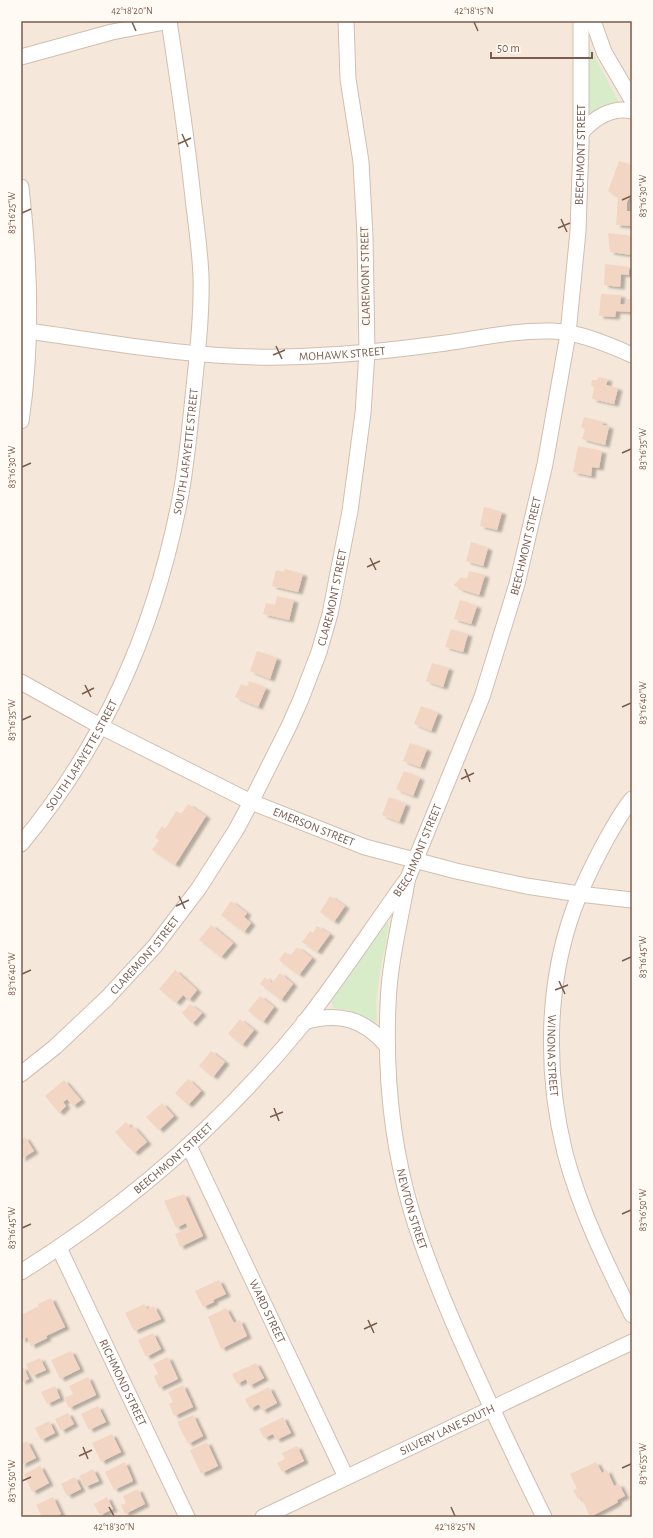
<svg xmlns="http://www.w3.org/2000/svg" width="653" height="1538" font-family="'Alegreya Sans',sans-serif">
  <defs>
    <filter id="shadow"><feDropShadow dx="4.5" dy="2.5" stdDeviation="1" flood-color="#0004"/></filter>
  </defs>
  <rect width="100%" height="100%" fill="#fdf6ec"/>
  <path fill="#f5e8da" d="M21 21H632V1517H21Z"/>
  <path fill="#d8ecc9" d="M588 44 619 102 618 105 589 116 587 113Z
    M385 922H387L389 926 381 966 376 1000 377 1021 375 1025 349 1010 333 1008 331 1001Z"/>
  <path fill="#f3d5c3" filter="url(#shadow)" d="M619 161 632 166V192L627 202V211H632V226L616 225 618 197 608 191Z
    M608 233 632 236V255L610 252Z
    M605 264 629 267V275L621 274 620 287 604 285Z
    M601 294 621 295 620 304 626 305V299H632V312L616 311 615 317 599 316Z
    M598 377 608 379 606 385 618 388 614 404 592 399 594 387 591 386 592 380H597Z
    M584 417 603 422V425L609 426 605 445 582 439 585 429 581 427Z
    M578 446 602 451 599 468 592 467 591 476 573 472Z
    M484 507 502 512 497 530 480 526Z
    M471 542 488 548 483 566 466 561Z
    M285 569 303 574 298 592 272 586 276 570 284 572Z
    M469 571 485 575 479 595 460 589 454 585 461 577 467 579Z
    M277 596 294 600 289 620 263 614 266 603 275 605Z
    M460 600 477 606 471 624 454 619Z
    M451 629 468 634 463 652 445 647Z
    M257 651 277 658 270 679 250 671Z
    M432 663 449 668 443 687 426 681Z
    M249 681 266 688 258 707 235 697 241 684 247 687Z
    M421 706 438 713 431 731 414 724Z
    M410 743 427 749 420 767 403 761Z
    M404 771 420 778 413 796 396 789Z
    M389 797 406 804 399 822 382 815Z
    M188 804 206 816 175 865 152 850 159 840 155 837 162 826 165 829 176 811 181 814Z
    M330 896 345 906 334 922 320 912Z
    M231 901 247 913 244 917 251 923 244 932 221 915Z
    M211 925 233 943 221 957 199 940Z
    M317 926 330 934 317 952 302 942 310 931 313 933Z
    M297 947 312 958 299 975 279 960 285 952 290 956Z
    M175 970 197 990 189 1000 183 995 176 1003 159 989Z
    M280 973 293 984 281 1000 260 984 265 977 272 983Z
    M260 996 274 1007 263 1022 248 1011Z
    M190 1004 202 1013 192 1024 182 1013Z
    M240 1019 254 1030 242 1045 228 1034Z
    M211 1051 225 1062 213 1077 199 1066Z
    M188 1079 201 1091 188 1105 175 1093Z
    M64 1080 81 1100 73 1106 67 1099 63 1102 66 1106 59 1113 45 1096Z
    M162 1103 174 1116 159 1130 146 1117Z
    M126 1122 131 1128 133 1126 147 1142 134 1153 115 1132Z
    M25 1137 34 1151 21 1159V1140Z
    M184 1194 203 1236 180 1247 175 1234 188 1228 186 1223 176 1228 164 1201Z
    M219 1280 226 1294 213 1300 214 1302 203 1307 195 1291Z
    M51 1298 65 1327 46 1336 47 1338 31 1346 27 1337 21 1340V1315L39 1306 38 1304Z
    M144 1304 147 1309 154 1306 161 1319 134 1331 125 1313Z
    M226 1308 234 1323 240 1320 247 1336 221 1349 208 1317Z
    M153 1333 161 1349 146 1357 138 1340Z
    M71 1351 80 1369 60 1379 51 1360Z
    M168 1357 178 1379 159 1388 154 1376 158 1374 153 1364Z
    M40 1358 46 1370 32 1376 26 1364Z
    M256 1363 264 1378 249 1386 246 1379 237 1384 232 1374Z
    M23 1367 29 1379 21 1382V1368Z
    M88 1377 96 1395 69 1408 64 1398 73 1394 69 1386Z
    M183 1385 193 1407 174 1416 169 1404 173 1402 168 1392Z
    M55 1386 60 1398 47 1404 41 1392Z
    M269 1387 277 1403 262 1411 259 1404 250 1409 245 1399Z
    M98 1406 106 1422 89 1430 81 1414Z
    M68 1413 74 1424 61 1431 55 1419Z
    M193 1415 203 1436 188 1444 177 1422Z
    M283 1417 291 1433 276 1440 273 1434 264 1438 259 1429Z
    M49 1421 55 1433 41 1440 35 1428Z
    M112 1434 121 1452 101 1462 92 1443Z
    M27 1441 36 1458 21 1465V1444Z
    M207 1442 218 1466 201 1474 190 1450Z
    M297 1446 304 1461 282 1472 277 1463 285 1459 282 1453Z
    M125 1462 133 1481 114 1490 105 1472Z
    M596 1462 602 1473 607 1470 614 1486 619 1484 625 1496 617 1500 618 1502 613 1505 590 1517 581 1497 578 1499 573 1490 577 1489 570 1474Z
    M40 1466 49 1483 32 1492 24 1474Z
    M93 1469 99 1481 85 1487 79 1476Z
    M75 1477 81 1489 67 1496 61 1484Z
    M138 1489 145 1504 125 1514 121 1505 126 1503 123 1496Z
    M53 1497 61 1514 55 1517H42L36 1505Z
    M107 1497 113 1509 100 1515 94 1504Z"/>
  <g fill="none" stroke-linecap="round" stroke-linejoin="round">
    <defs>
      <g id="street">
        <path d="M593 21 604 52 632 100"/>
        <path d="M21 57 112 32 170 21"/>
        <path d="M581 133C593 119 612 106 632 111"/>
        <path d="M21 187C30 265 33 343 21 421"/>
        <path id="s1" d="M21 330C108 342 195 359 283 357 335 356 387 351 438 344 476 339 513 330 552 331 579 332 608 344 632 355"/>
        <path id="s2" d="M21 682 100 726 251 802 365 847 456 871 526 886 579 894 632 900"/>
        <path id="s3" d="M632 799C622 811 614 826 606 840 593 864 580 890 571 917 546 991 546 1077 565 1153 580 1210 606 1263 632 1315"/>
        <path id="s4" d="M21 844C103 745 152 635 178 509 186 472 189 435 193 397 197 357 202 316 201 276 200 250 196 224 193 198 187 139 178 80 169 21"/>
        <path id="s5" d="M407 882C400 922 389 965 388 1005 385 1075 392 1146 412 1213 425 1256 442 1297 460 1338 487 1399 515 1458 544 1517"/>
        <path d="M304 1022C338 1012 364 1018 387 1046"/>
        <path id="s6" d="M21 1074 55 1047 107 998 155 946 199 888 236 830 251 802 289 726 301 699 319 652 330 614 350 511 363 413 367 352 365 236 361 162 348 79 346 21"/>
        <path id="s7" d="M189 1146 346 1477"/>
        <path id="s8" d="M59 1248 187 1517"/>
        <path id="s9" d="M21 1272C130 1204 223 1123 304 1023 341 976 373 926 408 878L415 861 482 697 517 584 545 464 568 334 578 231 581 143V21"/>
        <path id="s10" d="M263 1517 632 1342"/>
      </g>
    </defs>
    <use href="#street" stroke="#d1beb0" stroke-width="17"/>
    <use href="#street" stroke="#fff" stroke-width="15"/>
  </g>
  <path fill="none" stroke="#7a5c4d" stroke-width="1.5" d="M132 22 136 31M474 22 478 31M182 134 188 147M178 144 191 138M622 200 631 196M22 213 31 209M561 219 567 232M558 228 570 223M276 346 282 359M273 355 285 350M622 453 631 449M22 467 31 463M370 558 376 570M367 567 380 561M85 685 91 697M82 694 94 688M622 707 631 703M22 720 31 716M465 769 470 782M461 779 474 773M179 896 185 909M176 906 189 900M622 961 631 957M22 974 31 970M559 981 565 994M555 990 568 985M274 1108 279 1121M270 1117 283 1112M622 1214 631 1210M22 1228 31 1224M368 1320 374 1333M364 1329 377 1323M83 1447 88 1459M79 1456 92 1450M622 1468 631 1464M22 1481 31 1477M109 1507 114 1516M451 1507 455 1516"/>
  <g text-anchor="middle" stroke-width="3.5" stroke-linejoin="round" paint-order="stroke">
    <g font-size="12" fill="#7a5c4d" stroke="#fffaf3">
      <text dy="4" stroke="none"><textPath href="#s9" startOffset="1306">BEECHMONT STREET</textPath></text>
      <text transform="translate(365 276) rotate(-91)" y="4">CLAREMONT STREET</text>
      <text dy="4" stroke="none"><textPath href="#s1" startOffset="323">MOHAWK STREET</textPath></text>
      <text dy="4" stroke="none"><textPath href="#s4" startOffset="432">SOUTH LAFAYETTE STREET</textPath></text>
      <text dy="4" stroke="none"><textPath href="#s9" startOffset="910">BEECHMONT STREET</textPath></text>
      <text dy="4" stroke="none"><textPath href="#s6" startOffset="580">CLAREMONT STREET</textPath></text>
      <text dy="4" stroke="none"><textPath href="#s4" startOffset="108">SOUTH LAFAYETTE STREET</textPath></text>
      <text dy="4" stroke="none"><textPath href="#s2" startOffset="327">EMERSON STREET</textPath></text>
      <text dy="4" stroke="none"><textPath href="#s9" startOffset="586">BEECHMONT STREET</textPath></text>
      <text dy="4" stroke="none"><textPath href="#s6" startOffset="172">CLAREMONT STREET</textPath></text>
      <text dy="4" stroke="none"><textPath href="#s3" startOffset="274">WINONA STREET</textPath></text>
      <text dy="4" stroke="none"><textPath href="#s9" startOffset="190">BEECHMONT STREET</textPath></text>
      <text dy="4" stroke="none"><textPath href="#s5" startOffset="331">NEWTON STREET</textPath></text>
      <text dy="4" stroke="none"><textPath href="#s7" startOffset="183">WARD STREET</textPath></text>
      <text dy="4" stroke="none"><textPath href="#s8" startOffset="149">RICHMOND STREET</textPath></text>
      <text dy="4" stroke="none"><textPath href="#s10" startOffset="204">SILVERY LANE SOUTH</textPath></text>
    </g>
  </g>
  <rect width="653" height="1538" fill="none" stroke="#fffaf3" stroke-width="44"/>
  <path d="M491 52v6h101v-6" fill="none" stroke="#7a5c4d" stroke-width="2"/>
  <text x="497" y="52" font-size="12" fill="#7a5c4d" stroke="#fffaf3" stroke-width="3" paint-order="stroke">50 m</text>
  <rect x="22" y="22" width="609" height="1494" fill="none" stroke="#7a5c4d" stroke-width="1.5"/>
  <g font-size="10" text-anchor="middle" fill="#7a5c4d">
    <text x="132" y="14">42°18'20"N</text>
    <text x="474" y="14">42°18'15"N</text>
    <text transform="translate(642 196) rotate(-90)" y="4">83°16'30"W</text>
    <text transform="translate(11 213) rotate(-90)" y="4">83°16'25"W</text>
    <text transform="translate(642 449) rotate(-90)" y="4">83°16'35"W</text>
    <text transform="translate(11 467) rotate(-90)" y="4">83°16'30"W</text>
    <text transform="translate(642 703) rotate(-90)" y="4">83°16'40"W</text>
    <text transform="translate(11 720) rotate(-90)" y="4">83°16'35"W</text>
    <text transform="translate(642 957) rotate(-90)" y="4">83°16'45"W</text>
    <text transform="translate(11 974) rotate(-90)" y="4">83°16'40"W</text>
    <text transform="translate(642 1210) rotate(-90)" y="4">83°16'50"W</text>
    <text transform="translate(11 1228) rotate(-90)" y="4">83°16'45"W</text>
    <text transform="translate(642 1464) rotate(-90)" y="4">83°16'55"W</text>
    <text transform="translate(11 1481) rotate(-90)" y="4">83°16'50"W</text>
    <text x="114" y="1530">42°18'30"N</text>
    <text x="455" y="1530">42°18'25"N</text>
  </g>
</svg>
